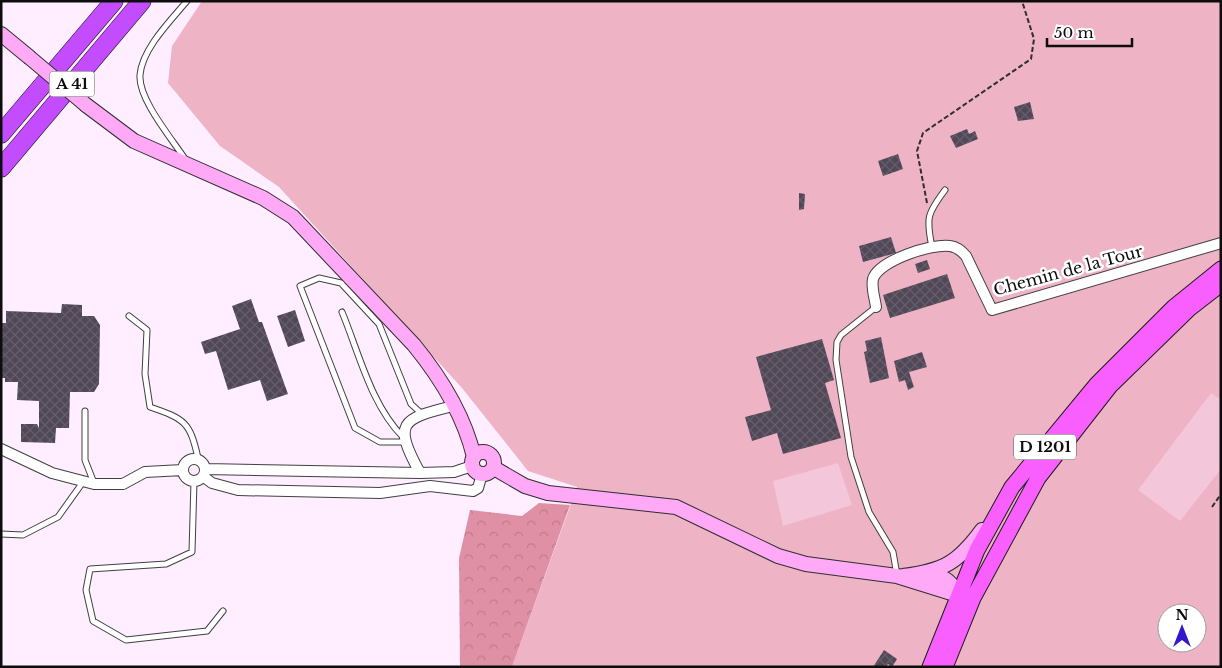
<svg xmlns="http://www.w3.org/2000/svg" width="1222" height="668" font-family="'Libre Baskerville',serif">
  <defs>
    <pattern id="forest-crowns" width="20" height="18" patternUnits="userSpaceOnUse" patternTransform="scale(1.25)"><rect width="20" height="18" fill="#e090a4"/><path d="M2 6a3 3 0 1 1 6 0M12 15a3 3 0 1 1 6 0" fill="none" stroke="#bf7b8c"/></pattern>
    <pattern id="building-cross-hatch" width="8" height="8" patternUnits="userSpaceOnUse" patternTransform="scale(1.25)"><rect width="8" height="8" fill="#514857"/><path d="M0 0l8 8M0 8l8-8" fill="none" stroke="#655e6a"/></pattern>
  </defs>
  <rect width="100%" height="100%" fill="#fef"/>
  <path fill="#eeb3c5" fill-rule="evenodd" d="M202 1H1221V667H512L577 487 528 471 462 388 279 187 220 146 168 83 172 46ZM1167 613H1197V643H1167Z"/>
  <path fill="url(#forest-crowns)" d="M539 503 570 505 512 667H460L459 558 470 510 522 516Z"/>
  <path fill="#f4c6da" d="M1211 393 1221 400V469L1180 521 1138 490Z
    M838 463 852 505 783 526 773 481Z"/>
  <path fill="url(#building-cross-hatch)" d="M1030 102 1034 119 1018 121 1014 107Z
    M967 129 969 134 975 131 978 139 956 148 950 136Z
    M898 154 903 169 883 176 878 161Z
    M799 193 805 194 804 209 799 210Z
    M891 237 896 253 863 262 859 246Z
    M927 260 930 269 918 273 915 264Z
    M947 274 955 298 890 318 883 295Z
    M251 299 259 322H262L288 394 267 401 260 380 228 390 216 351 205 354 201 342 240 329 232 306Z
    M62 304 82 305V316H94L100 325 99 384 94 392H70L69 428H56L55 443 21 442V424H37L39 428V401L17 400 18 382H5V378H1V323H6V311L61 313Z
    M295 310 305 341 288 347 277 316Z
    M881 337 889 378 870 383 864 352 867 351 865 341Z
    M822 339 834 380 825 383 841 438 783 454 777 433 752 441 745 417 771 410 756 357Z
    M922 352 927 367 909 372 914 387 908 390 905 380 899 382 894 361Z
    M884 650 897 659 892 667 888 664 886 667H873Z"/>
  <g fill="none" stroke-linecap="round" stroke-linejoin="round">
    <defs>
      <path id="lane" d="M185 159C172 139 138 99 140 75 142 49 171 20 187 1
        M932 247C926 218 927 214 945 190
        M876 307 841 335 837 342 836 360 851 457 869 512 893 552 897 575
        M342 312C359 353 371 405 403 437
        M129 316 147 330 145 374 150 407C185 419 190 422 198 458
        M85 411V460L94 483
        M405 442H380L355 428 300 286 319 278 341 283 379 324 411 404 422 414
        M194 481 192 552 166 564 90 569 86 590 93 621 126 640 207 631 223 611
        M1 534 23 535 58 517 83 482"/>
      <path id="street" d="M876 307C875 299 871 287 873 279 878 261 932 243 950 246 957 247 961 250 966 256L992 310 1221 243
        M1 449 52 473 94 484H123L145 472 183 470
        M183 470a11 11 0 1 1 22 0a11 11 0 1 1-22 0Z
        M206 469 420 473 454 472 472 466
        M420 473C393 423 400 419 453 406
        M204 477 212 483 238 490 380 493 430 486 473 491 478 488 482 474"/>
      <path id="secondary" d="M1 34 29 57
        M86 105 134 141 263 198 293 217 414 345C441 378 464 415 474 457
        M472 463a11 11 0 1 1 22 0a11 11 0 1 1-22 0Z
        M494 468 525 486 548 493 676 507 778 556 806 564 897 576 958 595
        M929 573C945 577 952 581 959 598
        M903 576C943 571 958 563 982 530"/>
      <path id="primary" d="M930 667 977 550 1012 487 1097 384 1174 307 1221 269
        M945 667 973 598 1038 478 1110 386 1190 308 1221 284"/>
      <path id="highway" d="M1 134 114 1
        M1 168 142 1"/>
    </defs>
    <use href="#lane" stroke="#404040" stroke-width="7"/>
    <use href="#street" stroke="#404040" stroke-width="12"/>
    <use href="#secondary" stroke="#2f2f2f" stroke-width="16"/>
    <use href="#primary" stroke="#1e1e1e" stroke-width="17"/>
    <use href="#highway" stroke="#1e1e1e" stroke-width="19"/>
    <path stroke="#2f2f2f" stroke-width="2" stroke-dasharray="5 2.5" stroke-linecap="butt" d="M927 203 917 151 923 133 1031 59 1034 39 1022 1
      M1212 507 1221 494"/>
    <use href="#lane" stroke="#fff" stroke-width="5"/>
    <use href="#street" stroke="#fff" stroke-width="10"/>
    <use href="#secondary" stroke="#ffa9f7" stroke-width="14"/>
    <use href="#primary" stroke="#f95eff" stroke-width="15"/>
    <use href="#highway" stroke="#c34cff" stroke-width="18"/>
    <defs>
      <path id="secondary-bridge" d="M29 57 86 105"/>
    </defs>
    <use href="#secondary-bridge" stroke="#2f2f2f" stroke-width="16" stroke-linecap="butt"/>
    <use href="#secondary-bridge" stroke="#ffa9f7" stroke-width="14"/>
  </g>
  <g text-anchor="middle" stroke-width="5" stroke-linejoin="round" paint-order="stroke">
    <g fill="#fff" stroke="#565656" stroke-width="1">
      <rect x="49.5" y="71.5" width="45" height="25" rx="4"/>
      <rect x="1014" y="434.5" width="62" height="25" rx="4"/>
    </g>
    <g font-size="15" font-weight="bold" fill="#0d0d0d">
      <text x="72" y="89">A 41</text>
      <text x="1045" y="452">D 1201</text>
    </g>
    <g font-size="16" fill="#0d0d0d" stroke="#fff">
      <text transform="translate(1068 270) rotate(-15)" y="6">Chemin de la Tour</text>
    </g>
  </g>
  <rect width="1222" height="668" fill="none" stroke="#0d0d0d" stroke-width="5"/>
  <g transform="translate(1182 628)"><circle r="24" fill="#ffffff" stroke="#9e9e9e"/>
  <path d="M0-4L9 19L0 12L-9 19Z" fill="#3416cc"/>
  <text y="-8" font-size="14" font-weight="bold" text-anchor="middle" fill="#0d0d0d">N</text>
  </g>
  <path d="M1047 38v8h85v-8" fill="none" stroke="#0d0d0d" stroke-width="2.5"/>
  <text x="1054" y="38" font-size="15" fill="#0d0d0d" stroke="#ffffff" stroke-width="4" paint-order="stroke">50 m</text>
</svg>
